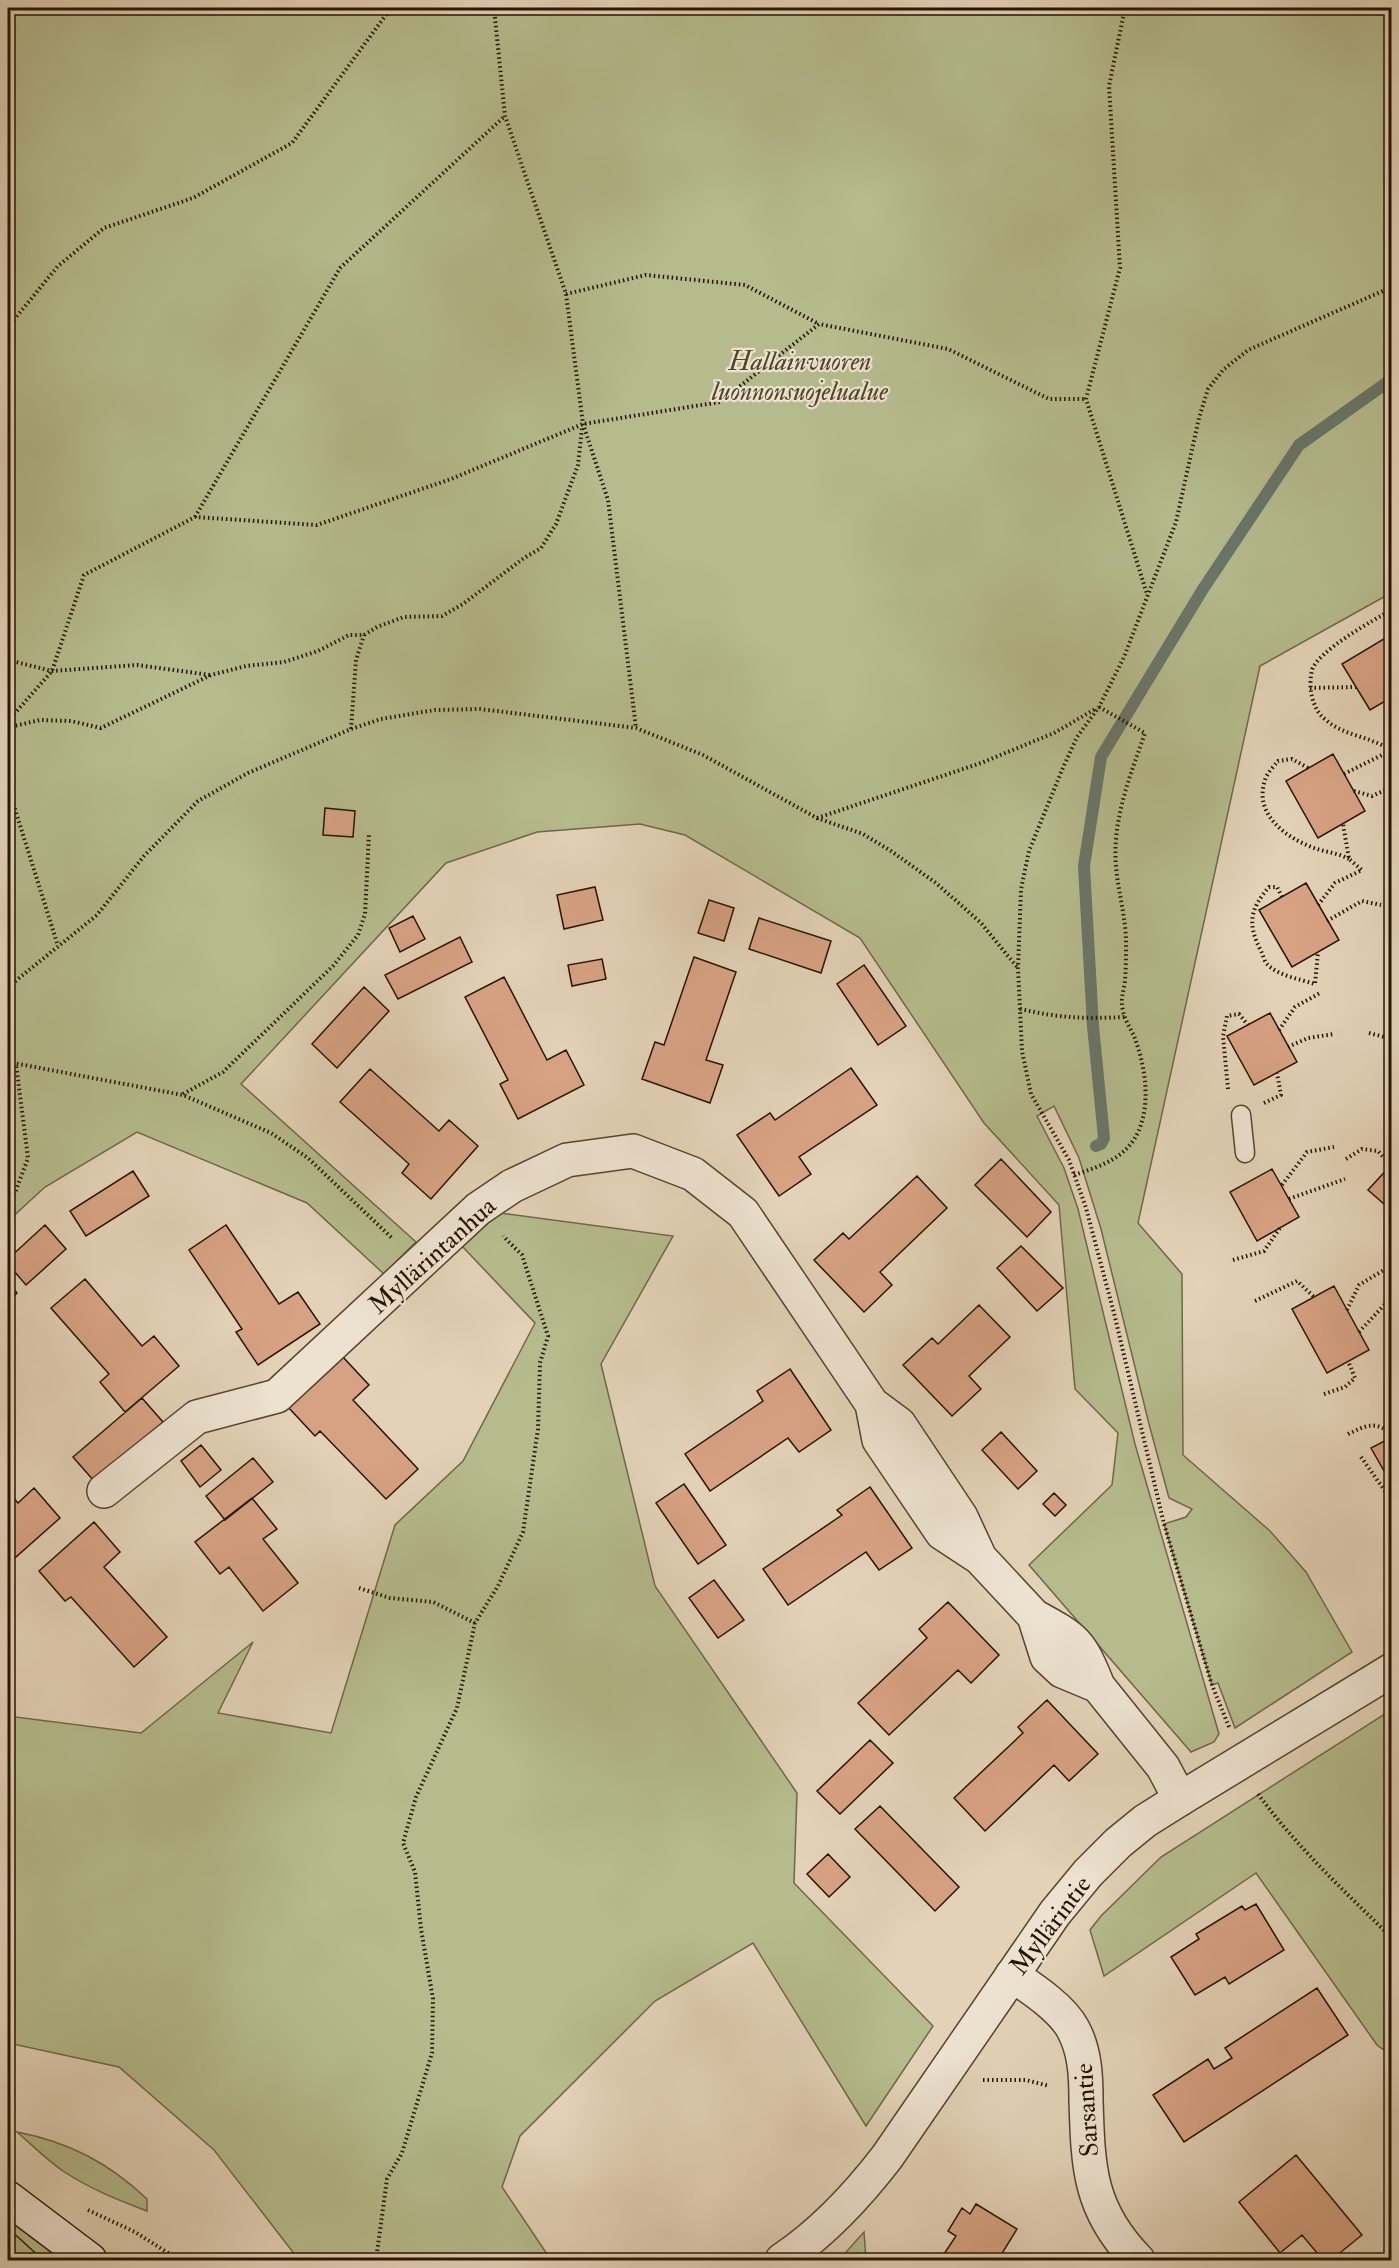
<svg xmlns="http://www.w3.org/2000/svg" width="1399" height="2268" font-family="'IM FELL Double Pica',serif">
  <rect width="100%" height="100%" fill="#e3d2b7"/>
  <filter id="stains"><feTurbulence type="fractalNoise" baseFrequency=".00333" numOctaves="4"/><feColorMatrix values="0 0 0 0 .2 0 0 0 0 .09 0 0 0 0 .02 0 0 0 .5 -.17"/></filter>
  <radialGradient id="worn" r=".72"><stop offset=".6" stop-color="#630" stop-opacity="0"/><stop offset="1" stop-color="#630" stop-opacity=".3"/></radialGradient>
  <path fill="#b5bb8d" stroke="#6e6847" stroke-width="1.5" d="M8 8H1391V593L1260 666 1138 1223 1182 1274 1183 1455 1270 1531 1306 1572 1352 1652 1235 1728 1218 1683 1212 1685 1164 1524 1186 1517 1192 1509 1169 1498 1149 1424 1101 1229 1079 1158 1054 1106 1037 1116 1064 1168 1078 1209 1135 1444 1219 1734 1214 1742 1191 1752 1029 1565 1112 1485 1118 1433 1075 1389 1059 1205 984 1123 860 938 685 835 640 824 537 832 446 863 241 1084 416 1242 384 1274 307 1203 137 1132 45 1187 8 1221Z
    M500 1213 673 1236 601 1364 655 1586 797 1793 794 1883 933 2026 866 2126 753 1943 655 2001 520 2136 502 2187 551 2260H299L214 2150 119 2067 8 2043V1716L141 1733 253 1642 218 1713 331 1733 395 1525 463 1461 535 1323 461 1245Z
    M1391 1710V2055L1377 2045 1256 1873 1104 1976 1090 1930 1101 1916 1161 1857Z
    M17 2132C69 2142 109 2163 147 2199V2211C118 2200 90 2189 63 2171 47 2160 32 2145 17 2132Z
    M8 2213 68 2260H8Z
    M864 2232 866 2260H839Z"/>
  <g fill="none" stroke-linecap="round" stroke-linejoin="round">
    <path stroke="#69766a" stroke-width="12" d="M1096 1146 1101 1144 1104 1138 1093 1026 1084 866 1101 757 1203 589 1299 445 1392 379"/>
  </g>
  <path fill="#d7a284" stroke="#261401" stroke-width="1.5" d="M1392 634V697L1370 710 1342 664Z
    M1333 754 1365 811 1318 838 1286 781Z
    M325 808 355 811 353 837 323 835Z
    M1306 883 1339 940 1292 967 1259 910Z
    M595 887 603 920 564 929 557 895Z
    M709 900 734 908 724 941 698 933Z
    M413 916 425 939 400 952 389 928Z
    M759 918 831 941 821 973 749 949Z
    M460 937 472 962 398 999 385 975Z
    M694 957 736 972 706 1060 723 1065 710 1103 642 1079 655 1042 664 1045Z
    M602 959 606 979 572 986 568 965Z
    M864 965 906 1026 878 1045 837 984Z
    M504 977 547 1060 566 1050 584 1085 518 1119 500 1084 508 1080 465 997Z
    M364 987 389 1011 337 1068 312 1044Z
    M1270 1013 1297 1062 1254 1085 1227 1036Z
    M851 1068 877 1105 799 1157 811 1174 779 1196 737 1135 770 1113 775 1120Z
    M370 1069 439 1131 449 1120 478 1146 431 1199 402 1173 409 1164 340 1102Z
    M1001 1159 1051 1212 1027 1237 975 1185Z
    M1392 1164V1211L1368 1190Z
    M1272 1169 1299 1217 1257 1241 1230 1192Z
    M133 1171 149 1196 86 1236 70 1211Z
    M917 1176 947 1208 880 1272 892 1285 864 1312 814 1260 843 1233 849 1239Z
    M45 1225 66 1249 26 1285 8 1264V1259Z
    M226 1225 279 1304 298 1292 320 1324 258 1365 236 1332 242 1329 189 1250Z
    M1021 1246 1063 1288 1037 1311 997 1268Z
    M85 1279 142 1346 154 1336 179 1366 125 1412 100 1382 109 1374 51 1308Z
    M8 1282 17 1293 8 1302Z
    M1334 1286 1369 1350 1327 1373 1292 1309Z
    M979 1305 1010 1337 969 1376 981 1389 952 1416 903 1365 932 1338 938 1344Z
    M342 1356 369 1385 353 1400 418 1469 386 1499 320 1431 315 1436 288 1407Z
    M790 1369 831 1430 799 1452 788 1438 710 1491 685 1454 763 1401 757 1391Z
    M142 1398 163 1422 94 1481 73 1457Z
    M1001 1432 1037 1471 1018 1489 982 1450Z
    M1392 1437V1485L1371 1448Z
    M201 1445 221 1470 200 1487 181 1461Z
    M253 1458 273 1482 225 1520 206 1496Z
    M684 1484 726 1545 698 1564 656 1503Z
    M870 1487 912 1548 879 1570 866 1552 788 1605 763 1569 842 1515 837 1510Z
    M34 1488 60 1518 8 1564V1492L18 1503Z
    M1054 1493 1066 1505 1055 1516 1043 1504Z
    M252 1498 277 1529 263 1539 298 1583 263 1611 229 1567 220 1574 195 1542Z
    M94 1522 120 1552 104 1567 167 1637 134 1667 71 1597 65 1601 39 1571Z
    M714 1580 744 1620 718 1638 689 1598Z
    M948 1602 999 1655 971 1683 958 1670 889 1735 858 1703 927 1638 919 1629Z
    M1047 1700 1098 1754 1069 1781 1054 1765 985 1831 954 1798 1023 1733 1018 1727Z
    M870 1740 893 1763 840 1814 817 1791Z
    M880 1806 959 1887 935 1911 855 1829Z
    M828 1854 850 1877 829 1897 807 1874Z
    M1256 1904 1284 1950 1229 1984 1225 1977 1195 1995 1171 1957 1199 1939 1196 1934 1242 1906 1245 1910Z
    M1317 1988 1348 2035 1184 2142 1153 2095 1208 2059 1214 2069 1232 2058 1225 2048Z
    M1296 2155 1362 2235 1331 2260H1323L1302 2235 1280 2253 1239 2202Z
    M976 2204 1017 2229 998 2260H940L956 2236 948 2231 962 2208 970 2214Z"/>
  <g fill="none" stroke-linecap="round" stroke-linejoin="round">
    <defs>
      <path id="service" d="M1241 1115 1245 1153"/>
      <path id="minor" d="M872 1404 899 1424 961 1517 980 1558
        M104 1491 197 1417 277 1396 478 1209 512 1186 567 1160 633 1151 693 1174 743 1213 872 1404 879 1440 942 1533 980 1558 1034 1616 1047 1657 1062 1671 1098 1686 1163 1767 1180 1799
        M1034 1616C1076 1639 1080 1641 1098 1686
        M1012 1975C1031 1988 1062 2008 1073 2029 1085 2051 1086 2076 1086 2100 1088 2168 1089 2210 1138 2260"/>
      <path id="tertiary" d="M782 2260C824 2232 857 2196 887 2157L1055 1913 1088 1873 1118 1843 1145 1821 1180 1799 1392 1670"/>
      <path id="secondary" d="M8 2198 90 2260"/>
    </defs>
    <use href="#service" stroke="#55442e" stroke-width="21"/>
    <use href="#minor" stroke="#55442e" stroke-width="36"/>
    <use href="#tertiary" stroke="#55442e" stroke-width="36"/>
    <use href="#secondary" stroke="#261401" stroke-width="36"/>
    <path stroke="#261401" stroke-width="4" stroke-dasharray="1.5 3" stroke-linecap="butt" d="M494 8 505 116 566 294 583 424 608 500 636 728
      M1125 8 1109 86 1120 268 1086 399 1147 594
      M566 294 646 275 745 285 819 324
      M8 327 58 266 104 228 193 198 292 143 391 8
      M195 517 340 268 505 116
      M1392 610C1373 620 1318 651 1312 670 1310 679 1310 689 1312 697 1315 707 1318 714 1326 720 1345 737 1373 736 1392 752
      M8 660 52 671 137 665 210 675
      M1310 688 1356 687
      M1390 698 1392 725
      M8 721 52 671 84 575 195 517 317 525 451 479 583 424 720 402 819 324 948 349 1049 399H1086
      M351 729 356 660 364 635
      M8 730 14 726 40 720 71 721 101 728 211 675 246 666 284 662 318 651 349 635H364L377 627 404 617 442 616 463 604 524 558 541 548 556 524 578 465 582 428
      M1308 768 1292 759 1278 761C1274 766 1267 773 1265 780 1254 812 1282 835 1309 846 1322 852 1336 852 1349 859
      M1344 774 1390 751
      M8 787 58 946
      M1354 791 1372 796 1392 787
      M817 818 981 763 1054 733 1097 708
      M1282 897 1277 887H1269C1250 909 1247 924 1261 951 1263 955 1264 961 1267 964 1278 976 1300 979 1315 984L1318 952
      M1318 905 1335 883 1362 870 1349 859 1343 824
      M1327 921 1362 901 1381 905
      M8 987 97 915 144 856 198 801 248 773 351 729 381 719 435 710 480 709 636 728 703 755 817 818 863 834 891 851 936 883 981 923 1017 967
      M1020 1009C1060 1018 1084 1019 1125 1017
      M1279 1030 1295 1007 1320 993
      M1369 1033 1388 1038 1392 1036
      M1288 1047 1308 1038 1334 1034
      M8 1062 183 1095 271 1133 308 1158 393 1239
      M1228 1089 1223 1036 1227 1016 1239 1014 1248 1025
      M183 1094 223 1072 333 966 358 935 365 914 369 834
      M1264 1103 1281 1095 1277 1073
      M1346 1159 1362 1149 1378 1151 1390 1165
      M1074 1175C1101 1166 1127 1158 1139 1130 1151 1101 1145 1065 1134 1036 1130 1028 1125 1020 1123 1011 1120 999 1124 991 1125 980 1126 968 1126 955 1126 943 1126 917 1118 892 1116 866 1112 820 1130 776 1145 733L1099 707
      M1282 1185 1307 1152 1334 1147
      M1289 1199 1345 1179
      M8 1202 15 1193 28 1158 16 1064
      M1233 1260 1264 1251 1280 1228
      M1255 1301 1297 1281 1314 1297
      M1347 1310 1359 1285 1392 1265
      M1359 1332 1387 1302H1392
      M1324 1394 1345 1387 1355 1378 1348 1361
      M1348 1434C1366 1426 1374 1420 1392 1434
      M1361 1457 1392 1501
      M359 1588 390 1598 433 1602 475 1623
      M1229 1727 1212 1685 1164 1524 1114 1313 1086 1208 1069 1160 1031 1094 1022 1051 1020 1009 1018 968 1021 889 1029 851 1062 770 1077 737 1099 707 1124 657 1176 522 1199 418 1208 389 1223 370 1248 350 1392 287
      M1258 1794C1297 1847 1345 1892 1392 1938
      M983 2080H1026L1049 2086
      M88 2210 135 2232 179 2260
      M376 2260 387 2179 402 2153 432 2053 433 1999 421 1929 415 1872 403 1843 416 1797 457 1708 475 1623 498 1586 523 1532 538 1429 540 1363 548 1336 522 1255 503 1236"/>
    <use href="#service" stroke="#ede2d0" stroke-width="18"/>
    <use href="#minor" stroke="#ede2d0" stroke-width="33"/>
    <use href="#tertiary" stroke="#ede2d0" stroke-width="33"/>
    <use href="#secondary" stroke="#ede2d0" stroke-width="33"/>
    <path stroke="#261401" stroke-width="1.5" d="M8 2228 43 2260
      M8 2258 11 2260"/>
  </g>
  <g text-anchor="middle" stroke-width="4.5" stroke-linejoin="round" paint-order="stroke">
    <g font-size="26" font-style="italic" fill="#51462b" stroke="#ede2d0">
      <text x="800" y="370">Hallainvuoren<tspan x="800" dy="30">luonnonsuojelualue</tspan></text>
    </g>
    <g font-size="26" fill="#261401" stroke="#ede2d0">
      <text transform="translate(432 1255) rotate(-42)" y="9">Myllärintanhua</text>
      <text transform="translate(1050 1925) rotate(-53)" y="9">Myllärintie</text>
      <text transform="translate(1086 2110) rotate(-94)" y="9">Sarsantie</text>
    </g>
  </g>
  <rect width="1399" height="2268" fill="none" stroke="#e3d2b7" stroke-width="30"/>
  <rect x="9" y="9" width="1381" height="2250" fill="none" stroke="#261401" stroke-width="3"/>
  <rect x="15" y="15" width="1369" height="2238" fill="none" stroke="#261401" stroke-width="1.5"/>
  <rect width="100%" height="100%" filter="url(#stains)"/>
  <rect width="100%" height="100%" fill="url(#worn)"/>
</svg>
